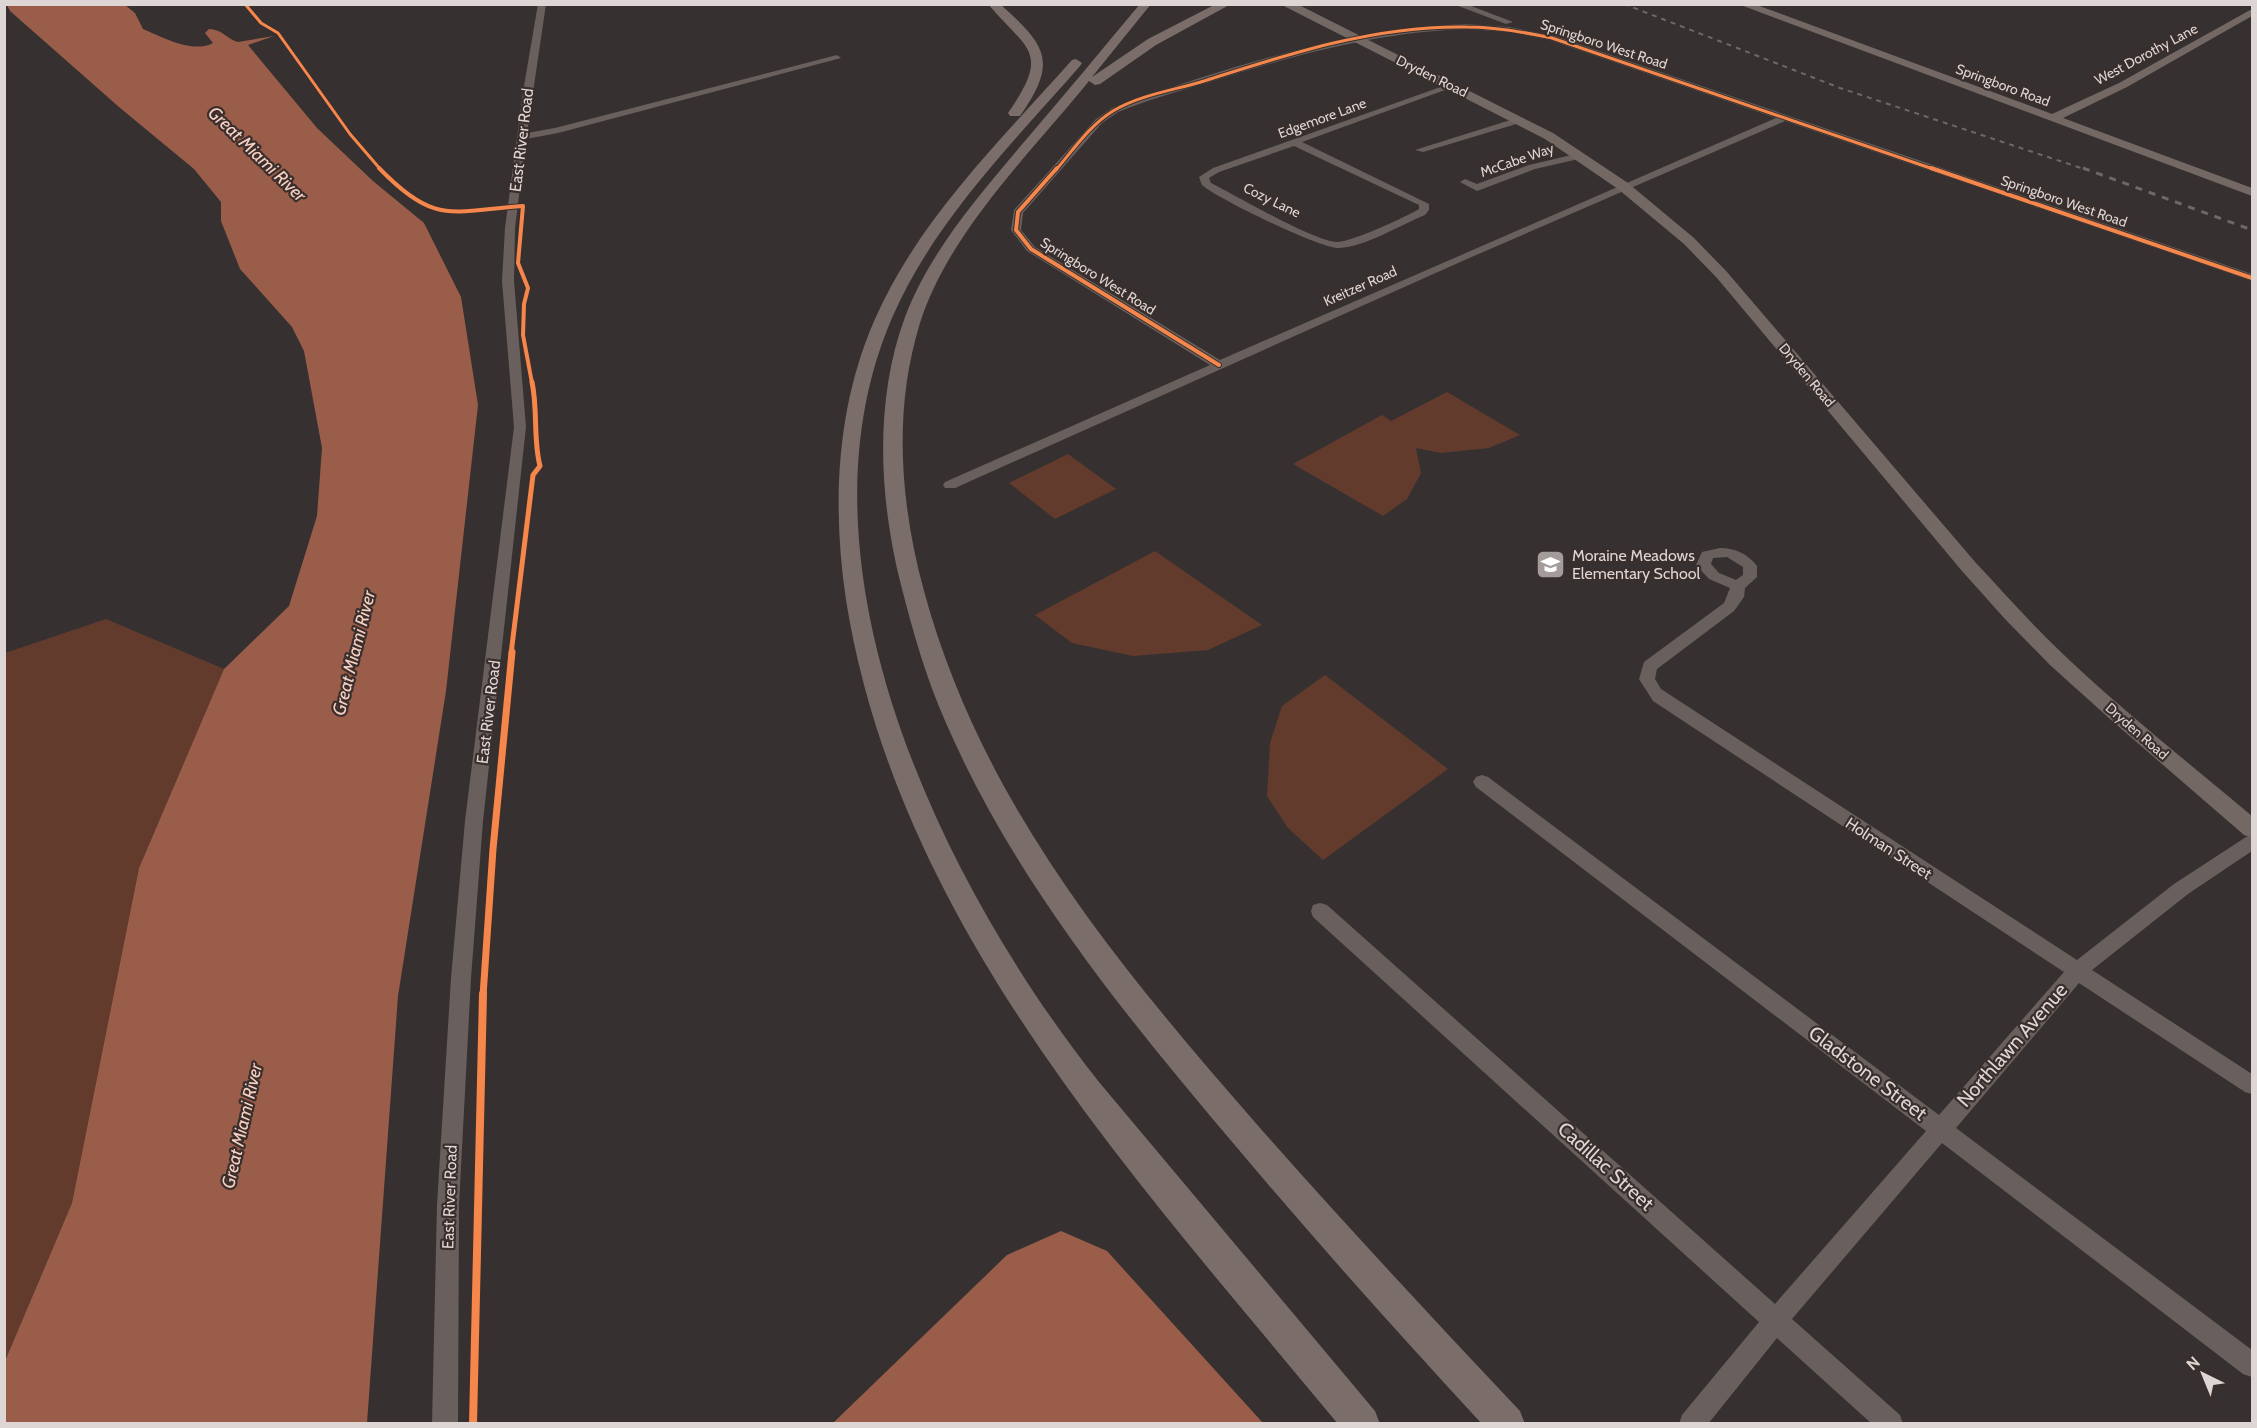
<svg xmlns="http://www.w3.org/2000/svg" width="2257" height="1428" font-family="Cabin,sans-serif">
  <rect width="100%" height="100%" fill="#363130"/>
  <path fill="#623b2d" d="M1447 392 1520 435 1489 448 1441 453 1416 448 1421 473 1407 499 1383 516 1293 464 1382 415 1391 421Z
    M1068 454 1116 489 1055 519 1009 483Z
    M1155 551 1262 625 1208 650 1133 656 1072 643 1035 615Z
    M106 619 224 669 139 868 72 1203 5 1361V653Z
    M1325 675 1448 769 1323 860 1288 828 1267 796 1270 743 1282 706Z"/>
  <path fill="#995d49" d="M7 5H125L135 13 143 29C162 37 193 54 213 43L205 33 209 29C224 30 226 39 238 42L274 36 248 45 317 128 373 181 424 223 461 297 478 405 446 691 398 996 367 1423H5V1361L72 1203 139 868 224 669 289 606 317 516 322 448 304 351 292 327 240 269 221 221V202L194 169 119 107 10 11Z
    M1061 1231 1107 1251 1263 1423H833L1007 1255Z"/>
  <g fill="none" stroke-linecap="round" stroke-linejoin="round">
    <path fill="#69605d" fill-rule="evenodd" d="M538 4H546L527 133 555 128 837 55 841 58 558 133 526 139 515 228 514 281 526 427 483 821 471 978 459 1205 458 1424H432L437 1205 451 978 465 821 514 427 502 281 505 228 523 92Z
      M1453 4H1466L1513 22 1506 24Z
      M1466 24 1509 27 1555 36 2252 274V281L1785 121 1467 259 955 488H945L943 485 945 482 1210 365 1027 251 1011 230 1014 210 1096 119 1112 108 1136 99C1244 63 1353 28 1466 24ZM1466 29 1509 32 1550 40 1776 118 1220 360 1035 247 1021 230 1023 213 1102 123 1118 112C1147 100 1176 92 1206 83 1292 56 1376 32 1466 29Z
      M1449 84 1456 86 1302 142 1429 204V210L1425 215C1400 225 1365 247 1339 248 1321 249 1216 198 1202 185L1199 177 1213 168ZM1294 146 1419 205V209C1406 217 1351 242 1337 242 1313 241 1237 196 1211 183L1209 178 1219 172Z
      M1520 117 1525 120 1523 122 1423 152 1415 150Z
      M1580 153 1585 156 1583 158 1535 169 1477 191 1460 182 1465 179 1477 184 1529 165Z
      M1720 548C1735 548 1748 554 1757 566V577L1745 588 1744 597 1734 611 1657 669 1655 679 1661 689 2077 960 2174 884 2246 837 2252 835V851L2188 894 2092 970 2252 1074V1094L2245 1092 2079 983 1956 1128 2252 1350V1377L2243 1374 1942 1143 1792 1319 1900 1415 1903 1424H1872L1777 1338 1708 1424H1679L1682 1415 1759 1322 1313 917 1311 911 1313 905 1320 903 1327 905 1775 1304 1926 1131 1476 787 1473 782 1476 777 1482 775 1488 777 1939 1115 2064 972 1653 701 1639 679 1644 662 1724 603 1730 588 1709 579 1696 565 1702 552ZM1727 557 1743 567V575L1736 580 1719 573 1711 564 1713 558Z"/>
    <path fill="#736864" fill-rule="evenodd" d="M1280 4 1301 6 1553 133 1628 183 1694 238 1727 272 1976 563C2005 594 2033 626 2064 655 2124 712 2189 763 2252 816V838L2244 835 2110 719 2050 665 2005 619 1962 571 1717 278 1684 244 1618 189 1545 139Z
      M1738 4H1754L2052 114 2119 83 2252 9V16L2127 87 2063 118 2252 188V196Z"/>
    <path fill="#7b6d6a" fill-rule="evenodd" d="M988 4H1000C1047 46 1058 62 1020 116H1010L1008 113C1051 51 1028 51 988 4Z
      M1140 4H1151L1092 77 1148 39 1216 4H1231L1156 45 1100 84 1095 85 1089 81C1030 154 949 232 920 323 893 410 900 503 924 591 982 804 1118 965 1260 1128 1345 1224 1432 1318 1520 1411L1525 1424H1482C1399 1334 1317 1243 1239 1150 1127 1018 1015 882 946 723 926 678 913 632 901 585 879 499 874 401 905 317 932 247 983 191 1030 135 1067 92 1103 48 1140 4Z
      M1076 59 1082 63 1080 66C1012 144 934 221 892 318 785 566 945 888 1099 1082L1375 1411 1380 1424H1338C1136 1179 898 926 846 600 832 506 836 407 875 319 919 219 1000 141 1072 60Z"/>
    <path stroke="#6e6866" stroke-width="2" stroke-dasharray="5 5" stroke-linecap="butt" d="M1624 4 1840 88 2087 170"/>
    <path stroke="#6e6866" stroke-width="3" stroke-dasharray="7 7" stroke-linecap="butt" d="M2083 168 2252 230"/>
    <defs>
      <path id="cycleway-far4" d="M245 4 261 23 278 33 350 134 381 170
        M1056 170C1073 150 1090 125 1113 111 1139 95 1175 90 1204 81 1288 54 1377 25 1466 27 1495 27 1524 32 1552 38L1936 170"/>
      <path id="cycleway-far3" d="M379 168C435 226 451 211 523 206L518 263 528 288 524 304 523 335 532 383
        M1057 168 1018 212 1016 230 1031 249 1219 365
        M1931 168 2252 278"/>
      <path id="cycleway-far2" d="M511 654 533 475 540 466C533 440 538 410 532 382"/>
      <path id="cycleway-far1" d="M483 996 493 849 512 652"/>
      <path id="cycleway" d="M473 1424 483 994"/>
    </defs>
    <use href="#cycleway-far4" stroke="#3a2f2c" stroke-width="5"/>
    <use href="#cycleway-far3" stroke="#3a2f2c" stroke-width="6"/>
    <use href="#cycleway-far2" stroke="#3a2f2c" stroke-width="8"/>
    <use href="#cycleway-far1" stroke="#3a2f2c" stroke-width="10"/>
    <use href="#cycleway" stroke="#3a2f2c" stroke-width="12"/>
    <use href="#cycleway-far4" stroke="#f5874c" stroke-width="3"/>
    <use href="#cycleway-far3" stroke="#f5874c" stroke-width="4"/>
    <use href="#cycleway-far2" stroke="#f5874c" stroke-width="5"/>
    <use href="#cycleway-far1" stroke="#f5874c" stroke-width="7"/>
    <use href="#cycleway" stroke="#f5874c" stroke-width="8"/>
  </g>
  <defs>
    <symbol id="school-square" viewBox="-11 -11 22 22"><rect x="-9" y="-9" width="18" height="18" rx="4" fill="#a39c9b" stroke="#3a2f2c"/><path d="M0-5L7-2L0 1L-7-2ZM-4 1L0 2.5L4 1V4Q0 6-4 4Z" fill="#fff"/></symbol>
  </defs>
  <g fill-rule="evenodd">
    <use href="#school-square" x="1534" y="548" width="33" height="33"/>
  </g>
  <g text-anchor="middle" stroke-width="4.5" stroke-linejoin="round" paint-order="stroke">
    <g font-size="14" fill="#ddd6d4" stroke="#3a2f2c">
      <text transform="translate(1604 44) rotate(18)" y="5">Springboro West Road</text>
      <text transform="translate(2146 54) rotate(-28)" y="5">West Dorothy Lane</text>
      <text transform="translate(1432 76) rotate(26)" y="5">Dryden Road</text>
      <text transform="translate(2003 85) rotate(20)" y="5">Springboro Road</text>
      <text transform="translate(1322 118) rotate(-20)" y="5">Edgemore Lane</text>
      <text transform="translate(1517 160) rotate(-19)" y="5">McCabe Way</text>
      <text transform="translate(1272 200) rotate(26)" y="5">Cozy Lane</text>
      <text transform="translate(2064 201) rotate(19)" y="5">Springboro West Road</text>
      <text transform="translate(1098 276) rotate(32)" y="5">Springboro West Road</text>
      <text transform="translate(1360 286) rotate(-24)" y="5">Kreitzer Road</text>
      <text transform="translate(1807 375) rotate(50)" y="5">Dryden Road</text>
      <text transform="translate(2137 731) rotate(41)" y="5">Dryden Road</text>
    </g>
    <g font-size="16" fill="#ddd6d4" stroke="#3a2f2c">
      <text transform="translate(521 140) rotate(-83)" y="6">East River Road</text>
      <text transform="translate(488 712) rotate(-83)" y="6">East River Road</text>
      <text transform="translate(1889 848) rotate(33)" y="6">Holman Street</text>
      <text transform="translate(449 1197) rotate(-88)" y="6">East River Road</text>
    </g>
    <g font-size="16" fill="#ddd6d4" stroke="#3a2f2c" text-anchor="start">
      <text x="1572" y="561">Moraine Meadows<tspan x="1572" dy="18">Elementary School</tspan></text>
    </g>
    <g font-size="18" font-style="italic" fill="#f8d0c3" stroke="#3a2f2c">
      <text transform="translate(257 154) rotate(44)" y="6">Great Miami River</text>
      <text transform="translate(354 653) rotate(-76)" y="6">Great Miami River</text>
      <text transform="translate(242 1126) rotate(-77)" y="6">Great Miami River</text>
    </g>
    <g font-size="20" fill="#ddd6d4" stroke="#3a2f2c">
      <text transform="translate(2012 1045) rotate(-49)" y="7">Northlawn Avenue</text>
      <text transform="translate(1868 1073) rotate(37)" y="7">Gladstone Street</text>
      <text transform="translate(1606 1166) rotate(42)" y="7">Cadillac Street</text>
    </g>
  </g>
  <rect width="2257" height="1428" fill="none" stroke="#ddd6d4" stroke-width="12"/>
  <g transform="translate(2203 1374) rotate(317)" stroke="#3a2f2c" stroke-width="4.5" paint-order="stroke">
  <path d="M0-4.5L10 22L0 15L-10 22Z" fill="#ddd6d4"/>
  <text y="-9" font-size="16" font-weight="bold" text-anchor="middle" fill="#ddd6d4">N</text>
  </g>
</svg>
